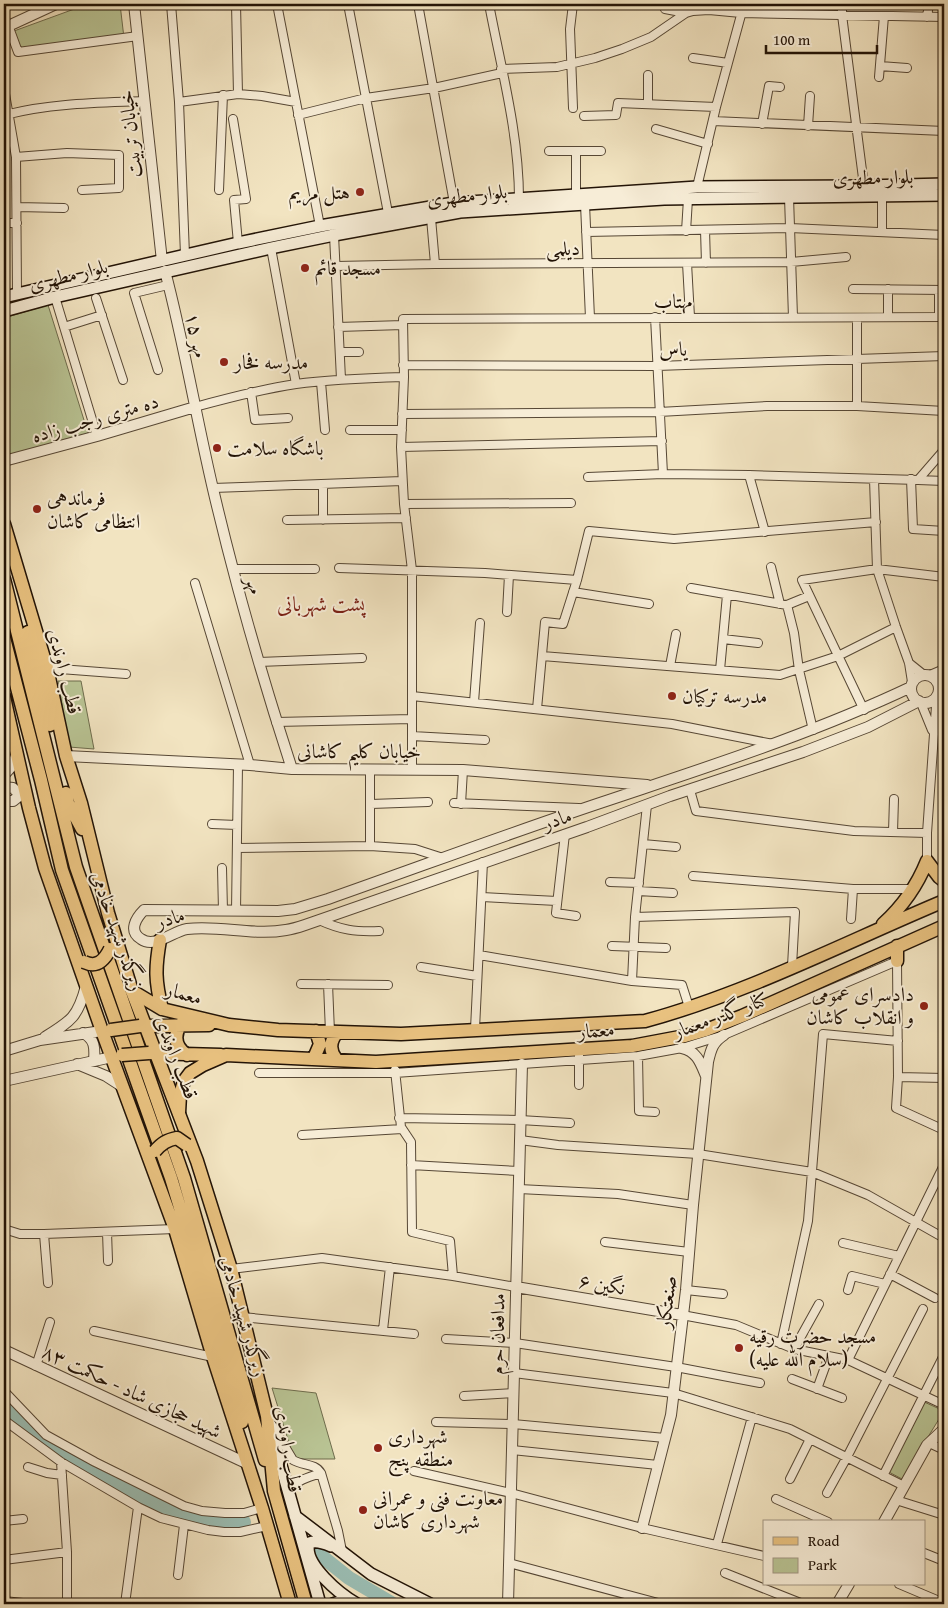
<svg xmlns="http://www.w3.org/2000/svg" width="948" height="1608" font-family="'Gentium Book Plus',Amiri,serif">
  <rect width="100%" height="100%" fill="#f2e4c1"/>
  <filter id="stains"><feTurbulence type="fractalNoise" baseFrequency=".004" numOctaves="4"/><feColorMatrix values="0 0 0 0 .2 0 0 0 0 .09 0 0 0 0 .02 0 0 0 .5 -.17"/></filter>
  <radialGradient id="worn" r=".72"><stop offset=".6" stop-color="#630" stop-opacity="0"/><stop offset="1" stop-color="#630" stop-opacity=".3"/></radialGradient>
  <path fill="#b9c494" stroke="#6e6c4d" d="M88 4H120L124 38 21 51 14 31Z
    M48 305 89 436 4 457V318Z
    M58 681H81L94 749 69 747Z
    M272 1388 316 1393 335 1459H294Z
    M922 1401 944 1411 902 1479 887 1471Z"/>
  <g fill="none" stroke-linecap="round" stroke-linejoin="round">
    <path stroke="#9bbeb4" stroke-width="14" d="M4 1407 38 1437 154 1504 190 1519 212 1522H244
      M314 1550 349 1578 393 1604"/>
    <defs>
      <path id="minor" d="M171 4 179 102 185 255
        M236 4 238 94
        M277 4 320 226
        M348 4 388 213
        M418 4 454 203
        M489 4C501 68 519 133 519 199
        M842 4V15L864 186
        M665 9 686 13
        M927 17 929 4
        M8 25 18 52 138 36
        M693 58 728 63
        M880 66 907 68
        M501 69 557 67 595 58 622 49 651 37 686 13 693 11 709 10 741 13 944 17
        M648 75V104
        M879 77 884 16
        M4 88 16 157 17 294
        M179 102 238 94 262 96 296 102
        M573 108 570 29 573 4
        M9 114C53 103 99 103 145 101
        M298 115 366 98 434 88 502 73
        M584 116 616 115 618 103 716 107
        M233 119 246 199 234 200 238 243
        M713 121 944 131
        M762 124 769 86 780 87
        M808 126 810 96
        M656 129 708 144
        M549 151H601
        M16 157 67 153 119 155V188L82 190
        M697 187 716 107 744 4
        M219 190 223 95
        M576 195V151
        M882 196V232
        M789 197 793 317
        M585 204 590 318
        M17 207 64 208
        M431 218 435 264
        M4 223H17
        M705 230 706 263
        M686 231 688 199
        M586 232 790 228 944 235
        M334 235 341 379
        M271 248 296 384
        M687 263 690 317
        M336 266 435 264 791 262 846 257
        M853 289 944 290
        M55 297 97 436
        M96 298 123 380
        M655 317 663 474
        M888 317V289
        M939 317V290
        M64 327 102 315
        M338 327 403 325
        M340 352H359
        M403 365 657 366 944 356
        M158 370 134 293 168 285
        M321 382 325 430
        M251 392 255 420 288 418
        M857 406V318
        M195 407C228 398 262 389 296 384 332 379 368 378 404 377
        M402 414 659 412 767 406H857L944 411
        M350 430H402
        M401 447 662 441
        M749 475 765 532
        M588 477 663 474 749 475 918 480 944 450
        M874 479 877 569 896 627 909 663 912 682
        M911 479 913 529 944 531
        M918 480 944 481
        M323 484V520
        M213 488 402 481
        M404 504 571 503
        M287 520 406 518
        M771 567 780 604
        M339 568 485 573 577 580
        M233 569H315
        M195 583 250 765
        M691 588 787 605 809 596
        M573 592 649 604
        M787 605 794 633 799 670 813 730
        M507 612 509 575
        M723 639 758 643
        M542 656 780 675 838 656 896 627
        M259 662 362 658
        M909 663 924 675
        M670 666 676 634
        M47 668 126 674
        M720 670 727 595
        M412 696 672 724 773 744
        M474 702 480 623
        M921 703 932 730
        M537 709 545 622 563 624 577 580 589 531 674 539 876 522
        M864 710 802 580 877 569 944 577
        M276 722 412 719
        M412 736 485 740
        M412 769V570L404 504 401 447 404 377 403 319 944 317
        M370 770V846
        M690 790 696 811 854 831 927 833
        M454 803 579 808
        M371 804 428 802
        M461 804 463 770
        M212 824 237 825
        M893 832 894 799
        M565 834 556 913 576 916
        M643 844 676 847
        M237 848 370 846 415 849 443 858
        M927 861V833L936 706V697
        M222 868 223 911
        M693 876 853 889H914
        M610 882 639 883
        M638 891 673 893
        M482 897 557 901
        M236 911 238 765
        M635 917 795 912 792 966
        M851 919 853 889
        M319 920C341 930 355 932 379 931
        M612 946 666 948
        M479 955 632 981 682 985 689 1007
        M421 967 477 976
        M632 981 635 917 647 805
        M301 984 388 985
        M328 984 330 1032
        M475 1029 483 862
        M638 1056 639 1111 655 1112
        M395 1070 401 1127 411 1142 412 1232 450 1241 453 1276
        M259 1073H395L638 1056 682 1048 724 1035 897 961 898 1077 896 1108 944 1130
        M898 1077 944 1078
        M579 1085V1056
        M399 1118 520 1120 570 1123
        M302 1135 402 1129
        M520 1140 558 1145 698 1154 812 1172 868 1195 944 1238
        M411 1165 519 1171
        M519 1189 618 1194 693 1205
        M4 1229 20 1234H44L175 1229
        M107 1232 108 1261
        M44 1234 48 1283
        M605 1242 689 1252
        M843 1243 899 1256
        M231 1269 322 1258 453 1276 516 1287
        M890 1274 935 1298
        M686 1290 723 1294
        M848 1290 852 1276 885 1284
        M682 1315 736 1325 794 1349 848 1360 944 1405
        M242 1317 414 1334
        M383 1330 390 1267
        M94 1331 213 1357
        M446 1339 515 1343 676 1367 760 1383
        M781 1344 808 1221 823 1034 898 1041
        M794 1349 819 1304
        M848 1360 944 1165
        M36 1366 50 1322
        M514 1373 673 1393 790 1429 904 1486
        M792 1379 842 1398
        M817 1389 829 1356
        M4 1391 46 1435 95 1462 184 1506 202 1511 225 1513H244L262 1508
        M464 1396 513 1393
        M4 1420 61 1462 138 1507 161 1518 208 1530 224 1532H240L267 1526
        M269 1420 293 1460C303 1466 315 1463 321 1473L338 1531 342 1551
        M436 1422 513 1424 665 1438
        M929 1443 944 1450
        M512 1450 658 1465
        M61 1462 67 1552V1604
        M28 1467 47 1473 62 1475
        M414 1471 511 1493 642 1528 764 1556
        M883 1476 944 1355
        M790 1479 810 1439
        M827 1493 847 1457 923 1309
        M289 1494C296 1479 307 1478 321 1473
        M776 1499 828 1522
        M896 1500 944 1515
        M4 1521 23 1519
        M717 1544 752 1417
        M924 1553 944 1561
        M4 1560 67 1552
        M509 1563 662 1604
        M725 1573 803 1604
        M178 1575 184 1525
        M899 1584 944 1603
        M4 1601 32 1604
        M125 1604 138 1507"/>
      <path id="tertiary" d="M134 4 162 261
        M4 28 56 4
        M165 271C184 343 196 417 213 489 235 583 262 677 292 769
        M4 461 97 436 195 407
        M911 689a14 14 0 1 1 28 0a14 14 0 1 1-28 0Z
        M930 676 944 670
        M911 687C812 734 707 767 603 802 510 833 419 867 328 899L295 909 278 911 144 910C136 918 128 931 141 939 155 949 173 931 187 929 220 925 254 936 286 930 293 929 299 927 305 925L587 827 670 796 803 752 868 727 919 701
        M66 756 250 765 292 769 463 770 647 785
        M4 775 13 765 16 755
        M4 787 13 788 19 794 18 797 13 801H4
        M83 1033C95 1039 95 1048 94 1061
        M45 1037C71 1021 78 1017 86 986
        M682 1048C697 1051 701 1064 706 1076
        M4 1051 40 1040 102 1031
        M77 1064 106 1076 123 1087
        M4 1081 112 1057
        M516 1287 682 1315
        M4 1350 246 1463
        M884 1522 927 1445 944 1429
        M642 1528 671 1415 686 1290 693 1205 708 1062C711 1049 713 1042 724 1035
        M508 1604 522 1064
        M837 1604 849 1584"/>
      <path id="secondary" d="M4 297 238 243 320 226 454 203 697 187 864 186 944 184
        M4 311 55 297 271 248 334 235 460 212 664 199 944 195
        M273 1437 320 1604
        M295 1516 371 1574 430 1604
        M331 1546C324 1543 316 1540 309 1543 302 1564 341 1595 357 1604
        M333 1604 348 1599"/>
      <path id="primary" d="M927 861 939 877 944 881
        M883 924C903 906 917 886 927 861
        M160 940C155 968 155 981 162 1009
        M897 961V946
        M132 991 162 1009 229 1025 278 1030 401 1034 645 1021C748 993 846 942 944 901
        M181 1024C173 1036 175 1047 187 1055
        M140 1026 209 1025
        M149 1053 221 1055
        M314 1058 320 1044 316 1031
        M336 1059C329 1050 330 1040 338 1032
        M179 1113 180 1095 184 1081 190 1073 203 1065 226 1055 376 1062 632 1046 685 1036 706 1030 742 1016 944 926"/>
      <path id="trunk" d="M4 524 47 668 66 756 81 803 108 913 132 991 197 1161 231 1269 267 1416 274 1491 306 1604
        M4 579 76 867 184 1178 265 1460
        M28 632 50 725
        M4 638 41 780 62 870 171 1178 223 1349 242 1422
        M4 697 29 808 45 868 102 1031 175 1229 213 1357 262 1508 290 1604
        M66 793 68 803 82 829"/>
    </defs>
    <use href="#minor" stroke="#564735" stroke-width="10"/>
    <use href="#tertiary" stroke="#564735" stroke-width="12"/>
    <use href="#secondary" stroke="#221306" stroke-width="14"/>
    <use href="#primary" stroke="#221306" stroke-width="15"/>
    <use href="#trunk" stroke="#221306" stroke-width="15"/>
    <use href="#minor" stroke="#f7edd7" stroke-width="8"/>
    <use href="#tertiary" stroke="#f7edd7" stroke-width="10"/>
    <use href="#secondary" stroke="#f7edd7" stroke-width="11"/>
    <use href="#primary" stroke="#e9c280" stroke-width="12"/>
    <use href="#trunk" stroke="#e9c280" stroke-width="12"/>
    <defs>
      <path id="primary-bridge" d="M111 1030 140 1026
        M122 1055 149 1053"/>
      <path id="trunk-bridge" d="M84 962C97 968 104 961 110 949
        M155 1151C162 1143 167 1140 177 1138L187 1145"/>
    </defs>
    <use href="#primary-bridge" stroke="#221306" stroke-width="15" stroke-linecap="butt"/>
    <use href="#trunk-bridge" stroke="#221306" stroke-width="15" stroke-linecap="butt"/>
    <use href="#primary-bridge" stroke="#e9c280" stroke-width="12"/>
    <use href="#trunk-bridge" stroke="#e9c280" stroke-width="12"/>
  </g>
  <g fill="#8f2418" stroke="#f7edd7" stroke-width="2">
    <circle cx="360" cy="192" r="5"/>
    <circle cx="305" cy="268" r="5"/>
    <circle cx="224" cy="362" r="5"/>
    <circle cx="217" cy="448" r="5"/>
    <circle cx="37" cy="509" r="5"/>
    <circle cx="672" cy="696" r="5"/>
    <circle cx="924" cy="1006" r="5"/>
    <circle cx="739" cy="1348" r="5"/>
    <circle cx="378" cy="1448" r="5"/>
    <circle cx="363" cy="1510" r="5"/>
  </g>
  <g text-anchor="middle" stroke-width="4" stroke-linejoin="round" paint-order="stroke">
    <g font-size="20" fill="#221306" stroke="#f7edd7">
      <text transform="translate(130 134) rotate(-96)" y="7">خیابان تربیت</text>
      <text transform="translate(873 177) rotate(-1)" y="7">بلوار مطهری</text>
      <text transform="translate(467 195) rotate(-6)" y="7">بلوار مطهری</text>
      <text x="563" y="255">دیلمی</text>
      <text transform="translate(68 275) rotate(-14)" y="7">بلوار مطهری</text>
      <text x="673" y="308">مهتاب</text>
      <text transform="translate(197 335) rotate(78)" y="7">مهر ۱۵</text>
      <text transform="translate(673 349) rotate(-2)" y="7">یاس</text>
      <text transform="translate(95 418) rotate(-16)" y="7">ده متری رجب زاده</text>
      <text transform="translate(255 585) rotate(74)" y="7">مهر</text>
      <text transform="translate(65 671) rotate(76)" y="7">قطب راوندی</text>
      <text x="359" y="758">خیابان کلیم کاشانی</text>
      <text transform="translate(557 819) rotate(-18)" y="7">مادر</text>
      <text transform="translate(170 918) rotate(-16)" y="7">مادر</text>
      <text transform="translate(118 931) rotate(71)" y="7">زیرگذر شهید خادمی</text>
      <text transform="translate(184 993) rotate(16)" y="7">معمار</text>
      <text transform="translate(720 1015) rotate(-20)" y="7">کنار گذر معمار</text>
      <text transform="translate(596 1030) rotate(-4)" y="7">معمار</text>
      <text transform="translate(177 1057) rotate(69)" y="7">قطب راوندی</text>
      <text transform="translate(602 1284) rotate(10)" y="7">نگین ۶</text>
      <text transform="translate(666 1302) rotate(-83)" y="7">صنعتکار</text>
      <text transform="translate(244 1316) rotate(74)" y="7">زیرگذر شهید خادمی</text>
      <text transform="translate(497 1334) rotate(-89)" y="7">مدافعان حرم</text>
      <text transform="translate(132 1391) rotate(25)" y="7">شهید حجازی شاد - حکمت ۸۳</text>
      <text transform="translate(289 1449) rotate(81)" y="7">قطب راوندی</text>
    </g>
    <g font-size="20" fill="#221306" stroke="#f7edd7" text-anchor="start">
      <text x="350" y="199" text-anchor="end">هتل مریم</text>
      <text x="315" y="275">مسجد قائم</text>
      <text x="234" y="369">مدرسه فخار</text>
      <text x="227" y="455">باشگاه سلامت</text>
      <text x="47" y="505">فرماندهی<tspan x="47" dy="23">انتظامی کاشان</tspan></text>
      <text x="682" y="703">مدرسه ترکیان</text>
      <text x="914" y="1001" text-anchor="end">دادسرای عمومی<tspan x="914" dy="23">و انقلاب کاشان</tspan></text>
      <text x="749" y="1343">مسجد حضرت رقیه<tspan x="749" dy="23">(سلام الله علیه)</tspan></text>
      <text x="388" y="1443">شهرداری<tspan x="388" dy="23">منطقه پنج</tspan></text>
      <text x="373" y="1505">معاونت فنی و عمرانی<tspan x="373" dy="23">شهرداری کاشان</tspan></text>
    </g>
    <g font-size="21" fill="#7a1f14" stroke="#f7edd7">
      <text x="321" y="611">پشت شهربانی</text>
    </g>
  </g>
  <rect width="948" height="1608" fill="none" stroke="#f2e4c1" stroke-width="20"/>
  <rect x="5" y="5" width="938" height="1598" fill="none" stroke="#221306" stroke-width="2.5"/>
  <rect x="10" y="10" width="928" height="1588" fill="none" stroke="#221306"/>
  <rect x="763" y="1520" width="162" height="65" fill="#f7edd7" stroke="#a29683"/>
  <rect x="773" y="1537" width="25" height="8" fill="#e9c280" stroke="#a29683"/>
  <text x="808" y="1546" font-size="15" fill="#221306">Road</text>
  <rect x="773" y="1558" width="25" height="15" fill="#b9c494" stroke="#a29683"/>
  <text x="808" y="1570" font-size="15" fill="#221306">Park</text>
  <path d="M766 45v8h111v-8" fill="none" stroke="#221306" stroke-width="2.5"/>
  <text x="773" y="45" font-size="15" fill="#221306" stroke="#f7edd7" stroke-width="4" paint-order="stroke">100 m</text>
  <rect width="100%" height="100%" filter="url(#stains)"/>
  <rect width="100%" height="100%" fill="url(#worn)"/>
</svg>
